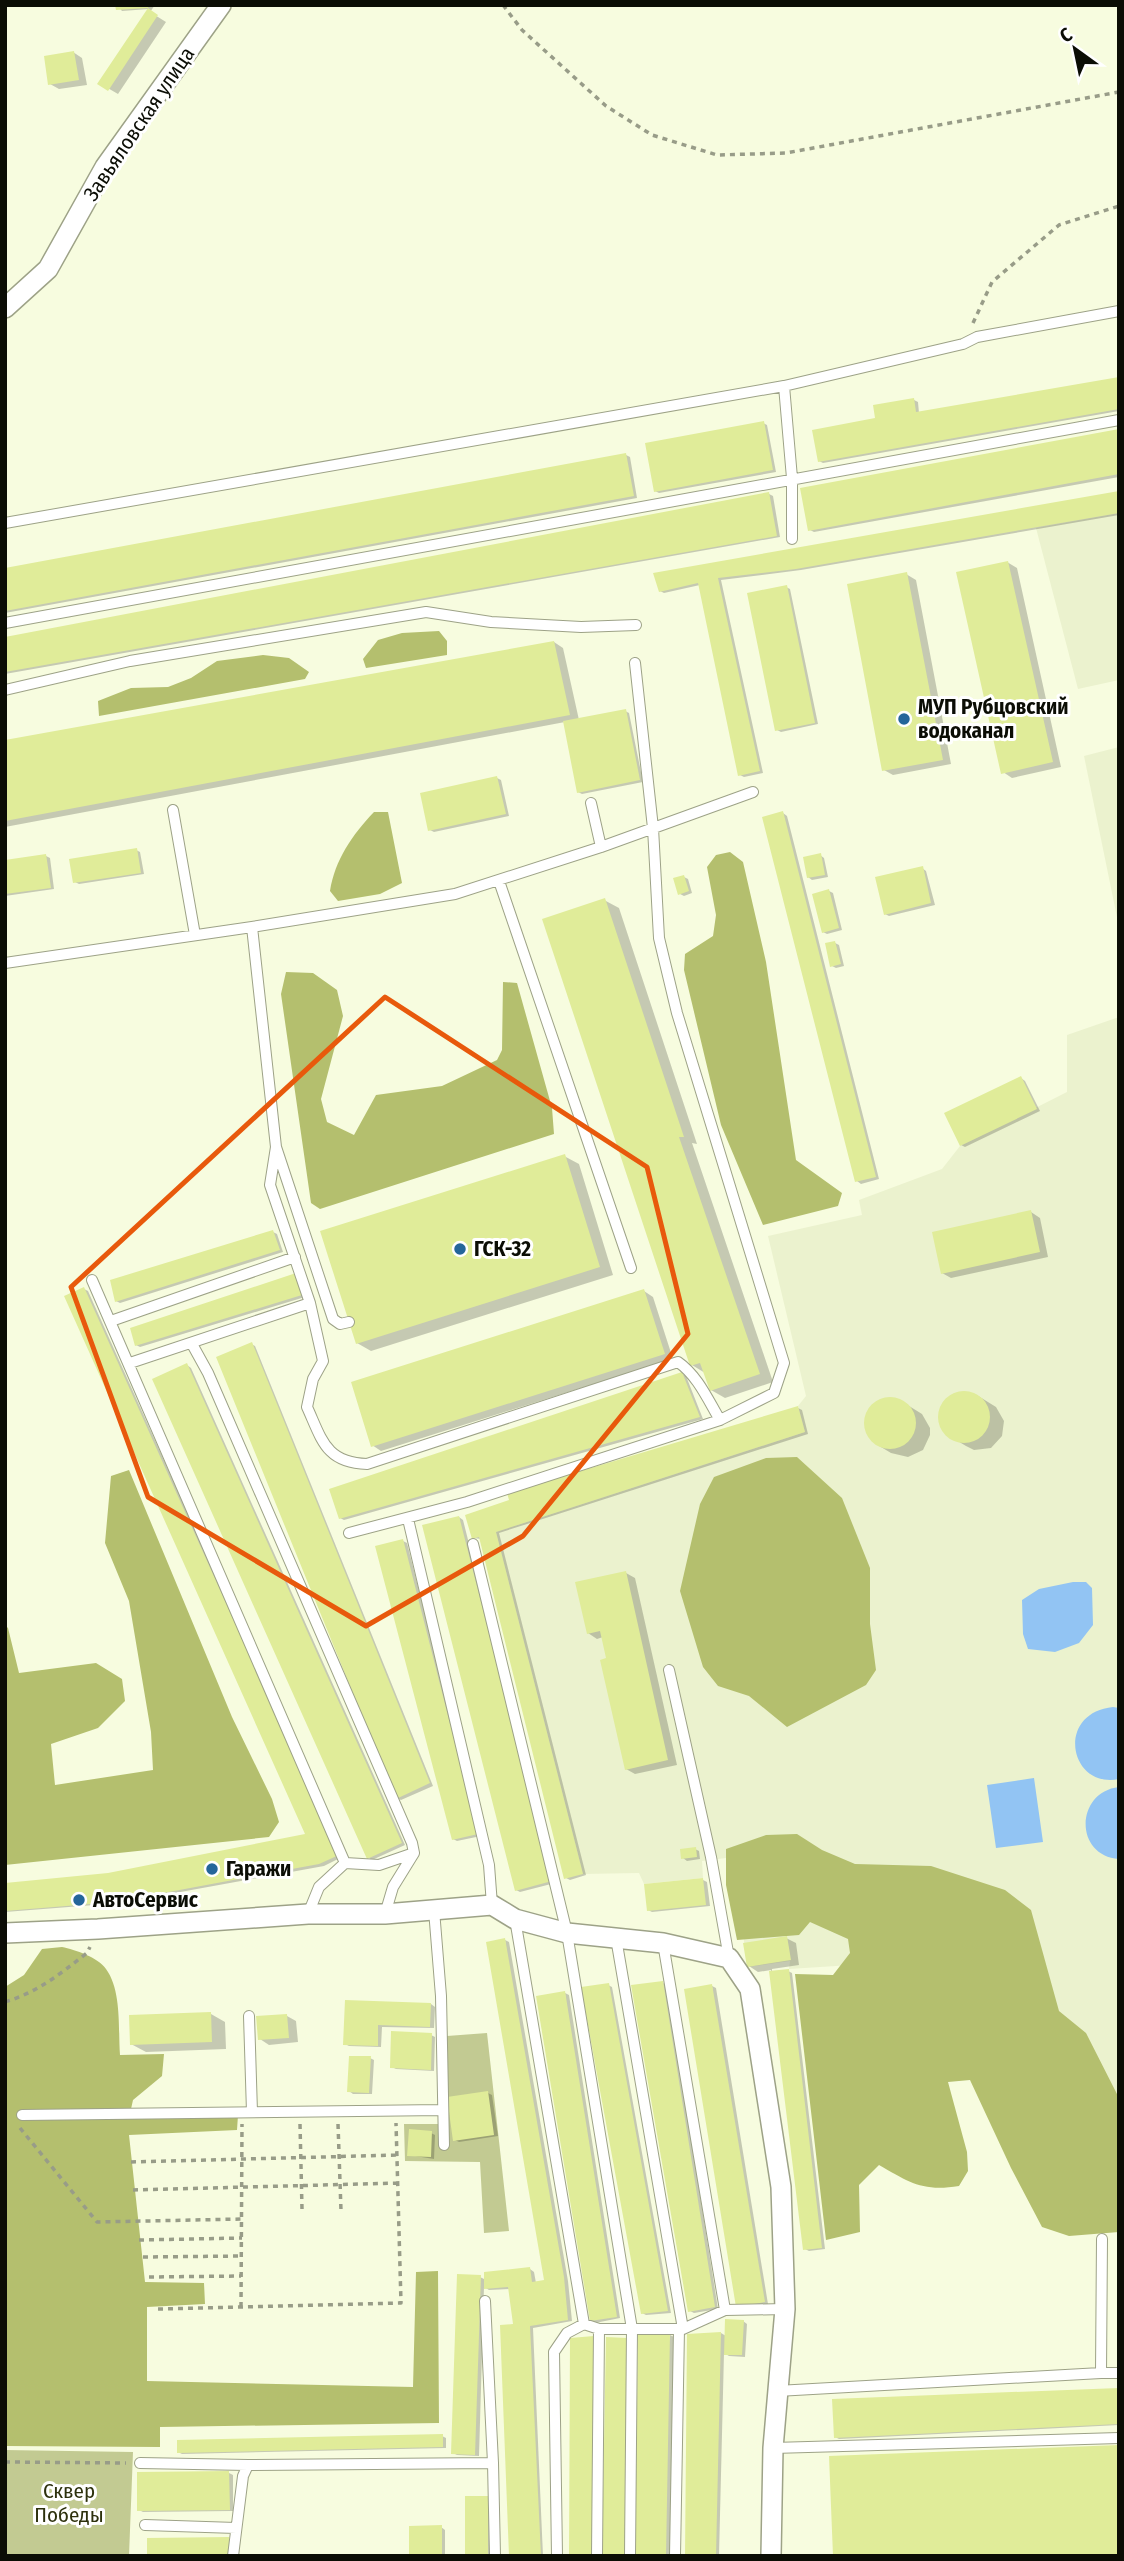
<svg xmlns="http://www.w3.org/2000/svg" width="1124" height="2561" font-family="'Fira Sans Condensed',sans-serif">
  <rect width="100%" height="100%" fill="#f7fcdf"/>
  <path fill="#ebf2ce" d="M1119 513V680L1078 689 1036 528Z
    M1119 747V927L1084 756Z
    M1119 1017V2195L945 1959 789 1969 790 1961 747 1967 734 1857 702 1861 703 1878 644 1884 639 1873 583 1874 496 1532 805 1432 798 1406 806 1396 768 1236 862 1215 859 1200 942 1169 960 1146 1067 1092V1035Z"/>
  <path fill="#c2ca92" d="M487 2033 509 2231 484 2233 480 2162 405 2161 404 2124H446L447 2036Z
    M5 2450 133 2452 129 2556H5Z"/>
  <path fill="#b4bf6e" d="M439 631 447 641V655L366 668 363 659 378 640 402 633Z
    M263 655 289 658 309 672 305 679 99 716 98 701 131 688 168 687 191 678 217 661Z
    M374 812H388L402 883 380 894 338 901 330 891C335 860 352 835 374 812Z
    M730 852 743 862 766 962 796 1160 842 1193 838 1206 763 1225 721 1125 684 970 685 954 713 936 716 915 707 867 716 855Z
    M286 972 313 973 337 990 343 1016 321 1099 327 1122 354 1135 376 1095 442 1086 497 1060 502 1050 503 982 517 983 552 1108 554 1134 320 1209 311 1203 281 994Z
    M797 1457 842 1498 870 1568V1624L876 1670 866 1685 787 1727 749 1696 718 1686 703 1667 680 1591 700 1504 714 1477 766 1458Z
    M129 1470 232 1717 272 1799 279 1822 269 1837 5 1865V1625L8 1628 19 1673 96 1663 122 1679 125 1701 98 1728 51 1744 55 1785 153 1770 151 1732 129 1601 105 1543 111 1476Z
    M797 1834 822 1850 855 1864 931 1866 1005 1890 1031 1910 1059 2011 1086 2033 1119 2098V2232L1069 2236 1042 2227 1011 2168 970 2080 948 2082 967 2152 968 2171 959 2186C922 2192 909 2182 879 2165L859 2185 860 2232 826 2240 795 1974 833 1975 850 1953 848 1939 810 1922 799 1935 737 1940 726 1885V1849L766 1835Z
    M62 1947C75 1950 98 1957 106 1969 122 1991 118 2029 120 2055L164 2054 162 2076 133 2100 129 2118 238 2115 237 2130 129 2135 145 2282 204 2283 205 2304 147 2307V2381L413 2387 416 2272 438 2271 439 2423 160 2427V2447L5 2446V1987L24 1975 42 1949Z"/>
  <path fill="#92c4f3" d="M1073 1582H1086L1092 1588 1093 1625 1079 1643 1055 1652 1028 1649 1023 1634 1022 1600 1039 1589Z
    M1113 1707 1119 1708V1779C1069 1789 1055 1713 1113 1707Z
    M1034 1778 1043 1842 996 1848 987 1785Z
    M1119 1787V1859C1074 1856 1075 1792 1119 1787Z"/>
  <path fill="#0003" d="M117 5H155L150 12 166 22 118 94 99 83 149 9 122 11Z
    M73 52 82 58 87 85 59 89 50 84Z
    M1119 378V411L823 463 819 461 877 420 914 400 918 402 919 413Z
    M763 423 767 425 776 472 659 493 655 491Z
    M1119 431V477L814 532 810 530Z
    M626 455 630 457 637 498 5 613V569Z
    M1119 493V515L801 570 721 580 763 773 744 777 740 775 700 585 664 593 660 591 655 574Z
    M769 494 773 496 780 537 5 674V639Z
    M1007 562 1017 568 1061 767 1012 778 1003 772Z
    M906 574 916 580 951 764 893 775 884 770Z
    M786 587 790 589 818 724 781 732 777 730Z
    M554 642 563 648 579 720 625 711 629 713 643 782 582 794 578 792 565 722 5 827V742Z
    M497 778 501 780 509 816 434 832 430 830Z
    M783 813 787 816 879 1179 861 1184 857 1181Z
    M136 850 140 852 144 874 79 884 75 882Z
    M820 855 824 858 828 877 812 880 808 877Z
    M46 856 50 858 54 889 5 896V861Z
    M922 868 926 871 935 905 889 916 885 914Z
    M684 877 688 879 692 893 684 896 680 894Z
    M829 891 833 893 842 930 827 934 823 932Z
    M604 900 619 908 697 1144 692 1143 773 1382 725 1398 711 1390 705 1373 692 1365Z
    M835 943 839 945 844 966 836 968 832 966Z
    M1021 1078 1025 1081 1040 1111 965 1147 961 1145Z
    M564 1156 579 1164 613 1275 371 1351 357 1343Z
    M1031 1212 1040 1218 1048 1257 951 1278 942 1273Z
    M273 1232 277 1234 283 1252 120 1303 116 1301Z
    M296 1275 305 1297 140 1347 136 1345Z
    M84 1289 88 1291 342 1857 324 1866 120 1903 5 1912V1884L109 1875 308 1835Z
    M644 1291 653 1297 673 1359 381 1451 372 1445Z
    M251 1344 255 1346 433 1786 401 1800 397 1798Z
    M187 1365 191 1368 405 1845 372 1860 368 1857Z
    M682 1374 686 1376 703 1419 344 1520 340 1518Z
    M959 1393 975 1394 996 1407 1004 1421 1002 1436 991 1448 974 1450 966 1446 951 1437 941 1424 942 1407 946 1400Z
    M885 1399 901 1401 922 1414 930 1428V1435L923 1450 908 1457 891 1453 876 1444 867 1430 868 1414 878 1402Z
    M798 1408 802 1410 808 1434 499 1533 586 1875 570 1880 566 1878 481 1539 474 1538Z
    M459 1517 463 1520 555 1883 520 1892 516 1890Z
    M403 1541 407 1543 481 1836 457 1841 453 1839Z
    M626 1573 635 1578 677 1765 635 1774 626 1769 603 1637 597 1639 588 1633Z
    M695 1849 699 1851 700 1859 687 1861 683 1858Z
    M703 1880 707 1882 710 1906 652 1912 648 1910Z
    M786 1938 796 1943 799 1965 772 1969V1973L788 1971 792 1973 825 2249 809 2251 805 2249 771 1970 758 1972 749 1966Z
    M505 1940 509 1942 568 2281 572 2321 533 2328 543 2556H510L515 2326 510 2289 489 2290 484 2287 479 2456 457 2455 453 2453 480 2277 486 2280 530 2269 534 2272 536 2283 546 2281Z
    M663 1983 667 1986 718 2309 694 2313 690 2311Z
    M608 1985 612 1987 671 2313 646 2315 642 2313Z
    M712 1986 716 1988 768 2304 742 2308Z
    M565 1993 569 1995 620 2318 595 2323 591 2320Z
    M347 2002 431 2004 435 2007 434 2028 382 2027 381 2047 349 2046 345 2044Z
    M211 2014 225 2022 226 2049 146 2052 131 2044Z
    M287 2016 296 2021 298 2042 269 2045 260 2039Z
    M431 2035 435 2037 434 2071 396 2069 392 2067Z
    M370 2058 374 2060 372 2094H353L349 2091Z
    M488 2093 492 2095 498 2136 459 2142 455 2140Z
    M431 2133 435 2135 434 2159 409 2155Z
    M743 2321 747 2324 745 2357 729 2356 724 2353 719 2556H686L688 2336 721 2333 726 2336Z
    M670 2335 674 2337 670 2556H637Z
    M1119 2389V2425L839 2439 835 2437Z
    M442 2436 446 2438V2448L182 2454 178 2452Z
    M229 2473 233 2475V2511L143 2512 139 2510Z
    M488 2498 492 2500V2556H467Z
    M441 2527 445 2530V2556H411Z"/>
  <path fill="#e0ec99" d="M115 5H149L148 8 116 10Z
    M148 8 158 15 108 91 97 84Z
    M74 51 79 80 48 85 44 56Z
    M1119 377V409L818 462 812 430 875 418 873 405 914 398 916 412Z
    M764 421 773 470 654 492 645 443Z
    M1119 429V474L808 531 800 488Z
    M626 453 634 496 5 611V568Z
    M1119 491V513L796 569 718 578 760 771 738 776 698 583 659 592 653 573Z
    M769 492 777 536 5 672V637Z
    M1008 561 1053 762 1001 774 956 572Z
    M907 572 943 760 882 771 847 584Z
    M787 585 815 723 775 731 747 593Z
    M554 641 570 715 5 821V740Z
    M626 709 640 780 577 793 563 721Z
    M497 776 506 814 428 831 420 793Z
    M783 811 876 1177 855 1182 762 817Z
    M137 848 141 873 73 883 69 859Z
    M821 853 825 875 807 878 803 857Z
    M46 854 51 888 5 894V860Z
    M923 866 931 903 884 915 875 877Z
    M684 875 689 891 678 895 673 878Z
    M829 889 839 928 822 933 812 894Z
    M605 898 684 1137H679L760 1374 710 1391 700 1363 690 1366 542 919Z
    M835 941 841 964 830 967 825 943Z
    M1021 1076 1037 1109 960 1146 944 1113Z
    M565 1154 600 1267 356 1344 320 1231Z
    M1031 1210 1040 1252 941 1274 932 1232Z
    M273 1230 280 1250 115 1302 110 1280Z
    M296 1273 302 1295 135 1346 130 1328Z
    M84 1287 339 1855 319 1864 115 1902 5 1911V1883L108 1873 305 1834 64 1296Z
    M644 1289 665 1354 371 1447 351 1382Z
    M252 1342 430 1783 396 1799 216 1357Z
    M187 1363 402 1843 367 1859 152 1379Z
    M682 1372 700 1417 339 1519 329 1489Z
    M938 1417a26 26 0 1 1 52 0a26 26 0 1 1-52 0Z
    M864 1423a26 26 0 1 1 52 0a26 26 0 1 1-52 0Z
    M798 1406 805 1432 496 1532 583 1874 564 1879 479 1537 472 1539 465 1515 509 1500 507 1493Z
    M459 1516 552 1881 515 1891 422 1525Z
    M403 1539 478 1834 452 1840 375 1546Z
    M626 1571 668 1760 625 1770 600 1660 606 1658 600 1631 587 1634 575 1582Z
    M696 1847 697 1857 681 1859 680 1849Z
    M703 1878 706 1905 647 1911 644 1884Z
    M787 1936 791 1960 747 1967 743 1943Z
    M505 1938 564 2277 568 2320 530 2326 541 2556H509L500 2325 513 2324 508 2287 484 2289V2272L530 2267 532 2282 544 2280 486 1942Z
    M789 1969 822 2248 803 2250 769 1971Z
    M663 1981 715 2307 688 2312 631 1985Z
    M609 1983 668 2311 641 2314 581 1987Z
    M712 1984 765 2302 736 2307 684 1989Z
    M565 1991 617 2317 590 2321 536 1996Z
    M345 2000 431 2003 430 2027 378 2025V2046L343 2045Z
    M211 2012 212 2042 130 2045 129 2015Z
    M287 2014 289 2038 258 2040 256 2016Z
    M391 2031 432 2033 431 2070 390 2068Z
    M349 2056H371L369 2093 347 2092Z
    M488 2091 494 2135 453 2141 447 2097Z
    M409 2129 432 2131 431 2157 407 2156Z
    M457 2274 481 2275 475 2455 451 2454Z
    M725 2319 744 2320 742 2355H724Z
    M721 2332 716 2556H685L687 2334Z
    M670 2333 666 2556H635L638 2335Z
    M594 2336 593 2556H569L570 2338Z
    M606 2337 627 2338 626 2556H602Z
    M1119 2388V2424L834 2438 832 2399Z
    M443 2434V2447L177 2453V2440Z
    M1119 2445V2556H833L829 2456Z
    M229 2471 230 2510 137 2511V2472Z
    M465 2496H488V2556H465Z
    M442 2525V2556H409V2526Z
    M229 2537V2556H147V2538Z"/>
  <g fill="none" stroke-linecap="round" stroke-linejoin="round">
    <defs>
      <path id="service" d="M784 386 792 478V539
        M5 523 784 386 963 344 977 337 1119 311
        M5 623 1119 420
        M5 690 130 661 426 612 491 622 581 627 636 625
        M591 803 601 847
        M173 810 195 935
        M499 881 631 1268
        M252 927 276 1147 333 1319 340 1324 349 1322
        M5 963 252 927 455 894 601 847 753 792
        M276 1147 270 1185 310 1303 323 1361 313 1379 307 1407C322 1440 326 1463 367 1464L678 1362C698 1376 708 1400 720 1420
        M92 1280 345 1863
        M111 1321 295 1257
        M192 1344 208 1373 412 1843 414 1853 393 1887 385 1914
        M130 1363 310 1303
        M408 1519 489 1865 492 1905
        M349 1533 467 1502 720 1420 774 1393 784 1363 677 1013 659 938 653 828 635 663
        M473 1544 567 1933 632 2329 630 2556
        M669 1670 711 1857 729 1958
        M434 1910 441 1996 444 2145
        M308 1914 319 1887 345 1863 379 1865 414 1853
        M515 1919 584 2324
        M616 1938 683 2329
        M663 1943 725 2310
        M249 2016 252 2112
        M22 2115 442 2110
        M1101 2373H1119
        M777 2391 1101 2373 1102 2239
        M773 2448 1119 2438
        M140 2463 248 2465
        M493 2463 495 2556
        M145 2525 236 2528
        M233 2556 243 2476 248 2465 493 2463 485 2301
        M557 2556 554 2352 567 2333 584 2324 599 2329H683L725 2310 785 2309
        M597 2556 599 2329
        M675 2556 679 2329"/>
      <path id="minor" d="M5 308 48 269 105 167 221 5
        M5 1933 98 1929 308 1914H385L492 1905 515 1919 567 1933 663 1943 729 1958 750 1989 781 2187 785 2309 773 2448 771 2556"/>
    </defs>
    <use href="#service" stroke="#9da287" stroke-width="12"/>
    <use href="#minor" stroke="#9da287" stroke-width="22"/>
    <path stroke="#989c88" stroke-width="3.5" stroke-dasharray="5 5" stroke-linecap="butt" d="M503 5 522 30 606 106 652 135 717 155 786 153 1119 92
      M973 323 992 282 1059 225 1119 206
      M5 2002C38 1992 60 1974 87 1953L90 1947
      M300 2124 302 2209
      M338 2124 341 2211
      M20 2128 97 2222 242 2219
      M131 2162 398 2155
      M133 2190 399 2183
      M139 2240 242 2238
      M143 2257 242 2256
      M149 2277 241 2276
      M241 2307 242 2124
      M158 2309 401 2303 396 2123
      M5 2462 126 2463"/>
    <use href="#service" stroke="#fff" stroke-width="10"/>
    <use href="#minor" stroke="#fff" stroke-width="19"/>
  </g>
  <path fill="none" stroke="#e8590c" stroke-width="5" stroke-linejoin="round" d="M385 997 647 1167 688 1334 523 1536 366 1626 148 1497 71 1287Z"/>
  <g fill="#24659a" stroke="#fff" stroke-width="2.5">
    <circle cx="904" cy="719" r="7"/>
    <circle cx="460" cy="1249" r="7"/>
    <circle cx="212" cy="1869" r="7"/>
    <circle cx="79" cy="1900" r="7"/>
  </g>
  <g text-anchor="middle" stroke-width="6" stroke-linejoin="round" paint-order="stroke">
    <g font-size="21" fill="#0b0d05" stroke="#fff">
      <text transform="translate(139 124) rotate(-56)" y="7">Завьяловская улица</text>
    </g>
    <g font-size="21" font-weight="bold" fill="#0b0d05" stroke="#fff" text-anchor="start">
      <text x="918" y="714">МУП Рубцовский<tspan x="918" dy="24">водоканал</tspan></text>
      <text x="474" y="1256">ГСК-32</text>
      <text x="226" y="1876">Гаражи</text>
      <text x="93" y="1907">АвтоСервис</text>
    </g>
    <g font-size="21" fill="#2d310d" stroke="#fff">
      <text x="69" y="2498">Сквер<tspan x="69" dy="24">Победы</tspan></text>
    </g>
  </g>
  <rect width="1124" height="2561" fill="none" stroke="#0b0d05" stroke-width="14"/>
  <g transform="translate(1075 49) rotate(327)" stroke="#ffffff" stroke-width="5" paint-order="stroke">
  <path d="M0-5L12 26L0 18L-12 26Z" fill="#0b0d05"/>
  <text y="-10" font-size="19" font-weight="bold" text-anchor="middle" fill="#0b0d05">С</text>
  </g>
</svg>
